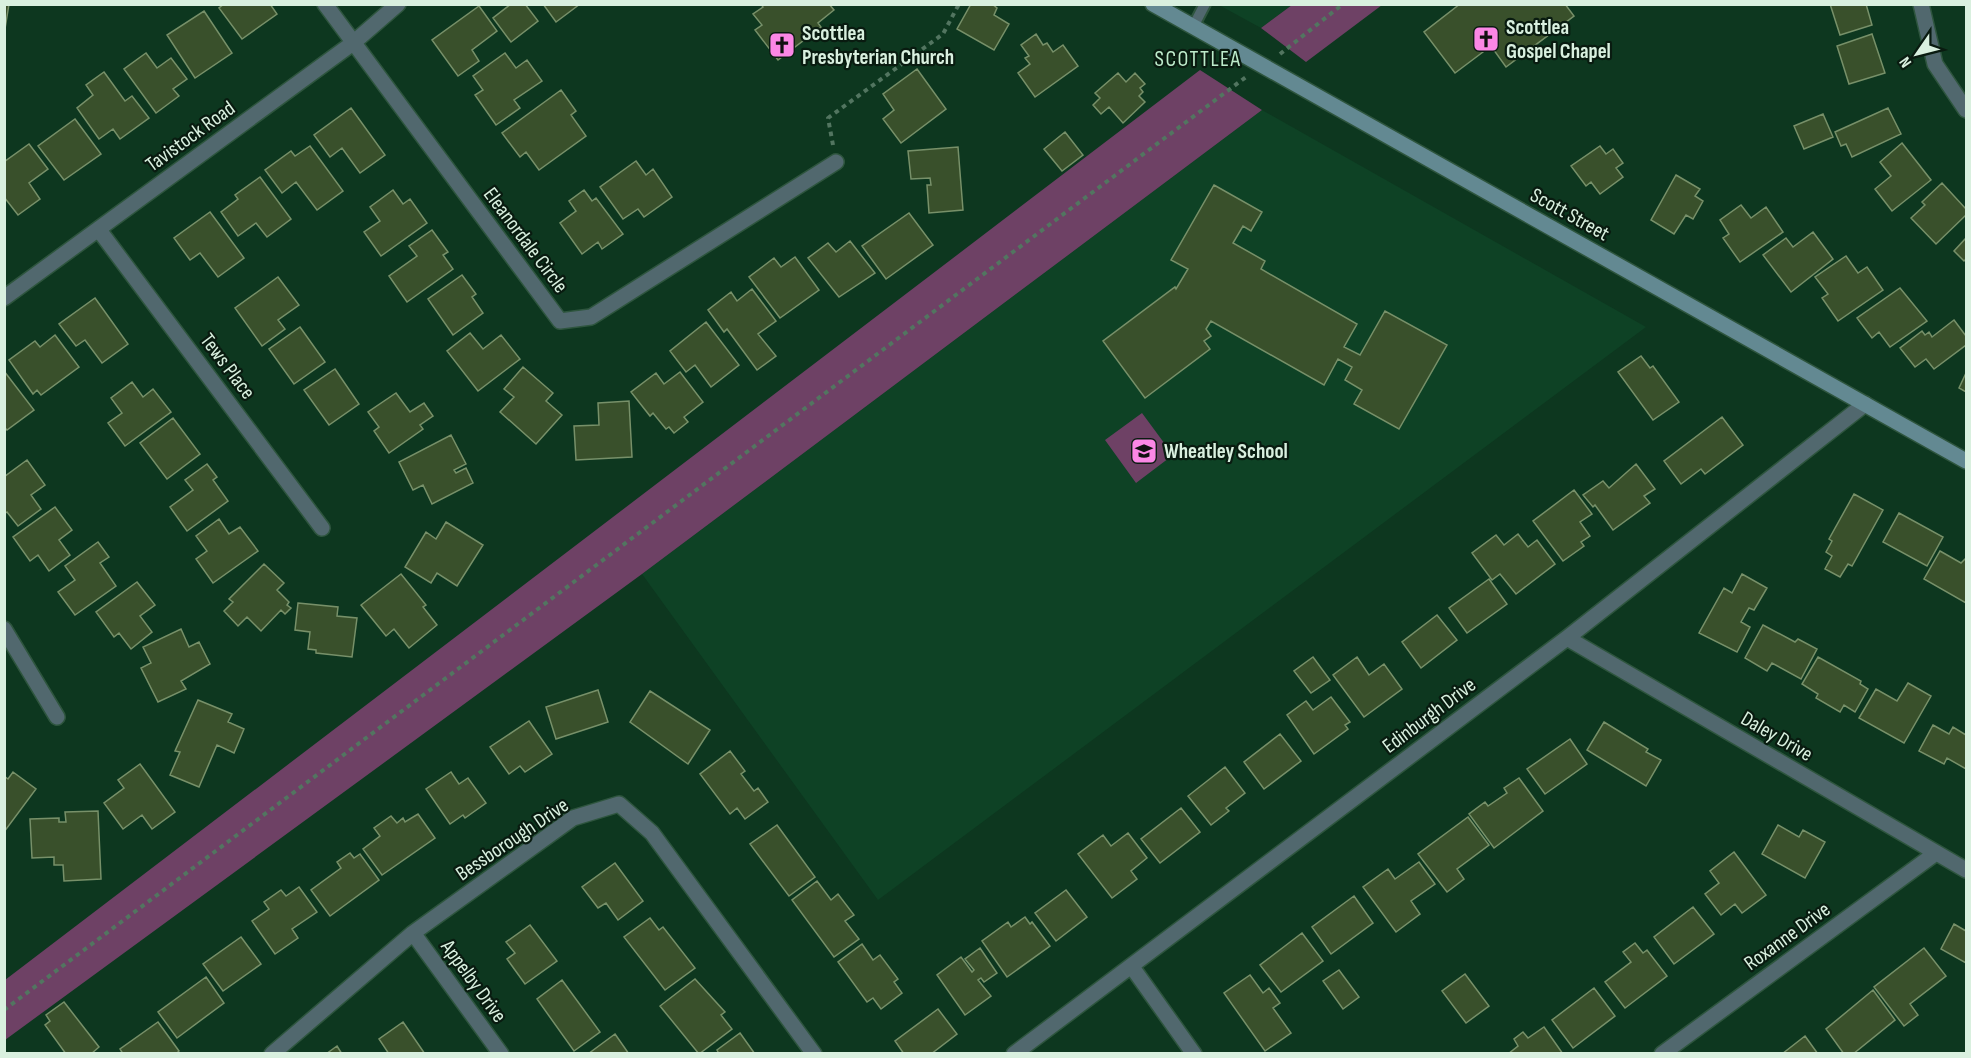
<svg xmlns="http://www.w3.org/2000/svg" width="1971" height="1058" font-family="'Sofia Sans Condensed',sans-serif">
  <rect width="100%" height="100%" fill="#0d371f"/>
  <path fill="#0e4225" d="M1219 5H1292L1261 28Z
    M1262 110 1646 327 878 900 642 574Z"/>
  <path fill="#6e4165" d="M1292 5V4L1382 5 1306 62 1261 28Z
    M1200 70 1262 110 642 574 5 1040V980Z
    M1142 413 1173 455 1136 483 1105 440Z"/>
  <path fill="#39502b" stroke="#779069" stroke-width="1.5" d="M4 4H9L4 35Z
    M224 4H270L277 14 242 39 219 8Z
    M511 4H525L538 21 511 42 493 18Z
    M543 4H580L556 22Z
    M761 4H829L834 10 818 23 821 27 778 60 755 30 762 25 753 14 763 7Z
    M971 4H992L997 8 994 15 1009 24 994 50 957 29Z
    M1460 4H1565L1574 16 1506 67 1491 46 1455 73 1424 32Z
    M1830 4H1866L1872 25 1840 35Z
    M479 6 497 31 472 50 479 61 458 76 432 40Z
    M204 11 232 53 195 78 167 35Z
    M1036 34 1043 45 1047 43 1053 52 1063 45 1078 66 1035 97 1018 73 1030 64 1025 58 1029 56 1021 45Z
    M1872 34 1885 73 1849 84 1837 46Z
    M146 53 157 68 171 58 187 79 173 89 179 96 156 113 124 69Z
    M505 53 516 68 527 60 542 81 514 100 520 108 496 125 475 95 483 90 473 76Z
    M917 69 946 109 901 143 883 119 894 110 883 94Z
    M104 72 125 101 132 96 149 118 120 139 113 129 99 139 77 108 93 95 86 85Z
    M1118 73 1126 82 1135 73 1145 84 1140 88 1143 92 1139 96 1145 102 1123 123 1109 107 1101 114 1093 105 1100 98 1095 93Z
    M561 90 576 111 571 115 586 136 539 170 526 152 520 157 502 133Z
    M351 108 385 155 360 173 342 148 330 157 314 135Z
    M1888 108 1901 134 1852 157 1846 144 1841 146 1835 132Z
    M1823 114 1833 137 1804 149 1794 126Z
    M75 119 101 154 64 180 38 146Z
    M1065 132 1083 155 1062 171 1044 149Z
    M1902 143 1931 180 1892 211 1875 189 1891 176 1880 162Z
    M29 144 48 169 29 183 40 199 18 215 4 197V162Z
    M310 146 343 191 317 210 296 182 282 193 265 170 291 151 295 156Z
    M1600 146 1606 154 1613 149 1623 163 1616 168 1623 177 1600 194 1591 182 1586 186 1571 166Z
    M958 147 963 210 929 213 927 185H931L930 178 911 179 908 151Z
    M636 161 646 175 653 169 672 197 644 217 638 209 623 219 600 187Z
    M1676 175 1700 189 1695 196 1703 201 1693 219 1686 215 1674 234 1651 220Z
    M260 177 291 219 267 237 256 223 238 236 221 212 238 199 235 195Z
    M1942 183 1966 209V215L1936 244 1911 218 1925 205 1922 202Z
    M1214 185 1262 212 1251 231 1243 226 1233 243 1265 261 1261 269 1357 324 1344 347 1360 355 1385 311 1447 345 1399 429 1354 404 1362 390 1345 380 1352 367 1338 359 1324 385 1211 321 1206 329 1211 336 1204 341 1210 349 1145 398 1103 341 1175 287 1176 289 1188 269 1171 260Z
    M393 190 403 204 410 199 427 223 381 256 364 232 380 221 370 207Z
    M584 190 592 201 596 198 623 234 602 249 598 242 582 254 560 223 576 211 569 201Z
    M1741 205 1751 218 1766 207 1783 232 1740 262 1723 238 1729 234 1720 220Z
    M210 212 244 258 218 277 200 253 190 260 174 238Z
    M909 213 933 245 886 279 862 246Z
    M432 230 448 252 443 255 453 269 407 302 389 276 417 256 409 246Z
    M1813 232 1833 259 1791 292 1763 255 1786 238 1793 247Z
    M1966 238V259L1964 261 1954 251Z
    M850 241 875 273 839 297 808 258 828 243 836 252Z
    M1846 256 1858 273 1867 267 1883 290 1838 321 1822 298 1828 294 1815 277Z
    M795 257 819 290 780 318 749 277 774 258 781 267Z
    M462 275 476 294 472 297 483 313 453 335 428 299Z
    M278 277 299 305 278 320 285 329 262 346 235 308Z
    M1900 288 1927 321 1890 347 1879 332 1872 338 1857 318Z
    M752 289 776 321 758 334 776 356 757 370 727 329 724 332 708 310 731 292 737 301Z
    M95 298 128 344 102 363 85 340 76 346 59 324Z
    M1954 320 1966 336V345L1934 369 1926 359 1915 367 1900 348 1922 331 1925 335 1929 332 1932 337Z
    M706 322 739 365 711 387 695 365 686 372 670 351Z
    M300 327 325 362 294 384 269 349Z
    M470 333 483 349 501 335 520 359 478 391 447 351Z
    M55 335 79 367 41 395 37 390 33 394 9 360 35 341 40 347Z
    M1641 356 1650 368 1653 366 1679 402 1653 420 1618 372Z
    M523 367 553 393 546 401 562 415 536 444 500 412 514 397 504 389Z
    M335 369 359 404 329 425 304 390Z
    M4 371 34 410 7 430 4 427Z
    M680 372 703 402 684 417 688 422 674 433 669 427 666 429 653 413 650 416 631 392 656 373 664 384Z
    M1966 373V392L1959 388Z
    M132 382 143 397 153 389 171 412 125 446 108 423 122 413 111 398Z
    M396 393 410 412 424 403 433 416 420 425 423 429 389 453 374 431 379 427 368 412Z
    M629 401 632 457 576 460 574 426 599 425 598 403Z
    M1722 417 1743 445 1705 474 1701 469 1681 484 1664 461Z
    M173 418 200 454 167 479 140 443Z
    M451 435 466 464 454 470 456 473 466 468 473 483 432 504 423 485 413 490 399 462Z
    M27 460 45 485 31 495 41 509 18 526 7 512 4 514V477Z
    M207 464 217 477 213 480 228 501 187 531 170 507 193 490 185 480Z
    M1636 464 1655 489 1644 496 1650 503 1613 530 1595 505 1593 507 1583 495 1603 481 1609 488Z
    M1574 490 1592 514 1580 522 1590 536 1581 542 1584 546 1563 561 1533 521Z
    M1854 494 1883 510 1852 566 1848 564 1840 577 1825 569 1832 556 1826 552 1832 541 1829 539Z
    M55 507 72 530 59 540 70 555 49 571 38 555 30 561 13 537Z
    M1899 513 1943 537 1927 566 1883 542Z
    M219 519 229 534 240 527 258 551 213 583 196 559 207 551 196 536Z
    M446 522 483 545 457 586 437 573 431 583 405 567 426 532 436 539Z
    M1518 534 1528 547 1537 540 1555 564 1516 594 1500 574 1492 580 1472 553 1496 535 1504 545Z
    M98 542 109 557 100 563 116 586 75 615 58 592 75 580 65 566Z
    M1940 551 1961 563 1966 558V603L1924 579Z
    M264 564 284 583 277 590 289 602 287 605 291 608 285 614 281 610 261 631 247 617 238 626 224 611 233 602 229 599Z
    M401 574 426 605 423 607 437 625 409 648 394 629 386 636 361 605Z
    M1742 574 1767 588 1754 610 1749 608 1741 622 1750 627 1737 652 1699 633 1724 588 1732 593Z
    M1489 579 1507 604 1467 633 1449 608Z
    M137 582 155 605 140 616 152 632 131 649 119 633 114 637 96 612Z
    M298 603 338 607 337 616 357 618 352 657 316 653V650L308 649 310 632 295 630Z
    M1437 615 1457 640 1421 668 1402 642Z
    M1763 625 1795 642 1798 639 1817 649 1801 679 1772 663 1767 671 1745 658Z
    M181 629 189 647 199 642 210 664 181 681 186 689 158 702 141 668 151 663 143 647Z
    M1313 657 1330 680 1311 693 1294 671Z
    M1357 657 1369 675 1384 664 1402 689 1364 717 1333 675Z
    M1818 657 1861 681 1860 684 1868 689 1855 712 1844 705 1840 712 1816 698 1818 694 1802 684Z
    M1908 683 1931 696 1904 743 1859 718 1876 689 1897 701Z
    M598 690 608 722 556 739 546 707Z
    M650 691 710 730 688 764 630 722Z
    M1331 697 1350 722 1345 725 1348 729 1314 754 1287 715 1306 701 1313 710Z
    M198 700 232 714 228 722 244 729 234 753 217 745 199 787 170 775 180 752 175 751Z
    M529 721 552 754 525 772 520 766 509 774 490 747Z
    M1604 722 1648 749 1646 752 1661 760 1646 786 1587 750Z
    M1933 725 1949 734 1953 727 1966 735V769L1947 758 1944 764 1919 751Z
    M1280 734 1301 761 1264 789 1244 762Z
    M1570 739 1587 764 1545 794 1527 769Z
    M730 751 745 771 741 774 754 791 758 788 768 802 745 819 737 808 730 814 700 774Z
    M140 764 175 812 152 829 142 815 123 829 104 803 124 788 118 780Z
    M1225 767 1245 793 1226 808 1229 811 1211 825 1188 796Z
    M13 772 36 789 4 832V776L8 779Z
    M451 772 459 784 468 778 486 803 465 818 463 815 450 824 426 789Z
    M1519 778 1543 811 1494 848 1469 814 1485 802 1488 806 1507 793 1504 788Z
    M1181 808 1200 832 1160 863 1141 839Z
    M98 811 101 879 64 881 63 865H54V857L32 858 30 819 59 818V822H66L65 812Z
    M418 814 435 838 382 875 363 849 380 836 374 828 391 816 397 823 403 818 405 822Z
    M1468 817 1489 845 1457 869 1464 879 1447 892 1418 854Z
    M777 825 815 877 789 896 750 844Z
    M1778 825 1799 837 1803 830 1825 842 1805 878 1762 854Z
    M1128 833 1147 858 1131 871 1137 879 1112 898 1078 854 1103 835 1111 846Z
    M1734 852 1766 895 1742 913 1735 904 1721 915 1705 894 1719 883 1710 871Z
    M350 853 354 858 360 854 379 880 330 916 311 890 341 868 337 862Z
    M1419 862 1435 884 1411 901 1420 914 1396 932 1363 887 1388 869 1395 879Z
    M615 863 643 901 618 920 606 903 598 908 582 887Z
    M817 881 831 900 838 894 854 915 845 921 859 939 834 957 792 900Z
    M299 887 317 912 292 929 298 938 275 954 252 921 269 909 264 902 281 890 286 896Z
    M1066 890 1087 917 1056 941 1035 913Z
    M1354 896 1373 923 1331 954 1312 927Z
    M1693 907 1714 934 1674 964 1654 937Z
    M1025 917 1030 924 1032 922 1050 946 1007 977 982 941 1008 922 1011 927Z
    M650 918 659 930 663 927 695 968 665 990 624 937Z
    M1954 924 1966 931V963L1941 949Z
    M530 925 557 961 525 984 507 959 515 953 506 942Z
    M1302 933 1323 961 1281 992 1260 965Z
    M241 937 261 964 223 991 203 964Z
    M1635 943 1643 953 1647 950 1667 976 1625 1008 1605 982 1631 962 1623 952Z
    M862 944 873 960 880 955 898 979 894 982 902 993 881 1009 873 998 867 1002 838 962Z
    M980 948 997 973 984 982 981 978 978 980 991 996 965 1015 937 975 961 957 972 972 974 970 965 959Z
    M1924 948 1946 976 1910 1004 1918 1015 1904 1026 1874 987Z
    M1339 970 1359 997 1343 1009 1323 981Z
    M1465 974 1489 1006 1466 1023 1442 991Z
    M1250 975 1263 993 1269 988 1280 1003 1273 1008 1291 1033 1265 1051 1224 993Z
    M206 977 224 1003 177 1038 158 1012Z
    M695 979 725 1012 721 1015 732 1029 699 1054 660 1006Z
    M562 980 600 1032 574 1051 537 999Z
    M1594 988 1615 1016 1573 1048 1552 1020Z
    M1873 990 1895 1020 1853 1054H1844L1826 1029Z
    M64 1002 99 1047 91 1054H66L45 1025 50 1021 46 1015Z
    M938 1009 957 1034 931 1054H904L895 1041Z
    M158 1022 179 1051 176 1054H123L120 1049Z
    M403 1022 425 1054H389L379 1039Z
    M1544 1027 1563 1054H1508L1518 1046 1514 1039 1523 1032 1528 1038Z
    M740 1033 755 1054H719L717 1050Z
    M615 1034 629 1054H588Z
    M1805 1036 1818 1054H1782Z
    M337 1046 342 1054H326Z"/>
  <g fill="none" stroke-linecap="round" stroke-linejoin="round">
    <defs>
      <path id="lane" d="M1193 27 1205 4"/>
      <path id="street" d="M325 4 560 321 591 317 836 162
        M1921 4 1935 64 1966 110
        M99 230 322 528
        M4 298 353 43 398 4
        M4 629 57 717
        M1567 638 1966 870
        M413 933 501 1054
        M1132 967 1194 1054
        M272 1054 413 933 573 818 619 804 652 833 814 1054
        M1014 1054 1567 638 1865 404
        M1662 1054 1936 853"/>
      <path id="secondary" d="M1153 4 1966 461"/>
    </defs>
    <use href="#lane" stroke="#2e553e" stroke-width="14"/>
    <use href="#street" stroke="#2e553e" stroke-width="18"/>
    <use href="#secondary" stroke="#2e553e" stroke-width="18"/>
    <path stroke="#527560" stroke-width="4" stroke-dasharray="4.5 4.5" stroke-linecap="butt" d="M1280 54 1343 4
      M833 145 828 118 943 34 959 4
      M4 1010 1246 77"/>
    <use href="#lane" stroke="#51686e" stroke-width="10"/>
    <use href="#street" stroke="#51686e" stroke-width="15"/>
    <use href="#secondary" stroke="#638992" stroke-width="15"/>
  </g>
  <defs>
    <symbol id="church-square" viewBox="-11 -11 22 22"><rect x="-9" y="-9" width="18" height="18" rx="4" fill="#fb87e5" stroke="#091b10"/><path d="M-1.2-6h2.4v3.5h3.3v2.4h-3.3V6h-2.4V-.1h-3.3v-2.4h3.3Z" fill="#111"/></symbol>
    <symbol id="school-square" viewBox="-11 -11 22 22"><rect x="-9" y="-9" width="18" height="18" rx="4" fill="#fb87e5" stroke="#091b10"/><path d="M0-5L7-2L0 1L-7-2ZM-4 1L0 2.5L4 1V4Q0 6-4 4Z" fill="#111"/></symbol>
  </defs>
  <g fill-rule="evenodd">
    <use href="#church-square" x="1471" y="24" width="30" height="30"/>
    <use href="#church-square" x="767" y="30" width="30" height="30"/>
    <use href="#school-square" x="1129" y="436" width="30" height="30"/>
  </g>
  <g text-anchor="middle" stroke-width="4.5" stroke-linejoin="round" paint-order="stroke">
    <g font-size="21" font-weight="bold" fill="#d9f0df" stroke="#091b10" text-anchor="start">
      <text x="1506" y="34">Scottlea<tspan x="1506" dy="24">Gospel Chapel</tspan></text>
      <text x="802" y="40">Scottlea<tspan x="802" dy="24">Presbyterian Church</tspan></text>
      <text x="1164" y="458">Wheatley School</text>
    </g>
    <g font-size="21" fill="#d9f0df" stroke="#091b10">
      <text transform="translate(190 136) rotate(-36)" y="7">Tavistock Road</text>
      <text transform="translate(1570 214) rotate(29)" y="7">Scott Street</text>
      <text transform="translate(526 240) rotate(53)" y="7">Eleanordale Circle</text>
      <text transform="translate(228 366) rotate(53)" y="7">Tews Place</text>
      <text transform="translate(1429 715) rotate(-37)" y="7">Edinburgh Drive</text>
      <text transform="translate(1777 736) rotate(30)" y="7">Daley Drive</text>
      <text transform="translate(512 839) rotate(-34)" y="7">Bessborough Drive</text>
      <text transform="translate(1787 936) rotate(-36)" y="7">Roxanne Drive</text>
      <text transform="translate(474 981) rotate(54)" y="7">Appelby Drive</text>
    </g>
    <g font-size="22" letter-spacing="1.5" fill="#bdebcb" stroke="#091b10">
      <text x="1198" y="66">SCOTTLEA</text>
    </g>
  </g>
  <rect width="1971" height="1058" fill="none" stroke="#d9f0df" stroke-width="12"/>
  <g transform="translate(1917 54) rotate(235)" stroke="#091b10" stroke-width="4.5" paint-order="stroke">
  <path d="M0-4.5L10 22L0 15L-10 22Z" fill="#d9f0df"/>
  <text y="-9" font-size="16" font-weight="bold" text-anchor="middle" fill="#d9f0df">N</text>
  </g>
</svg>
